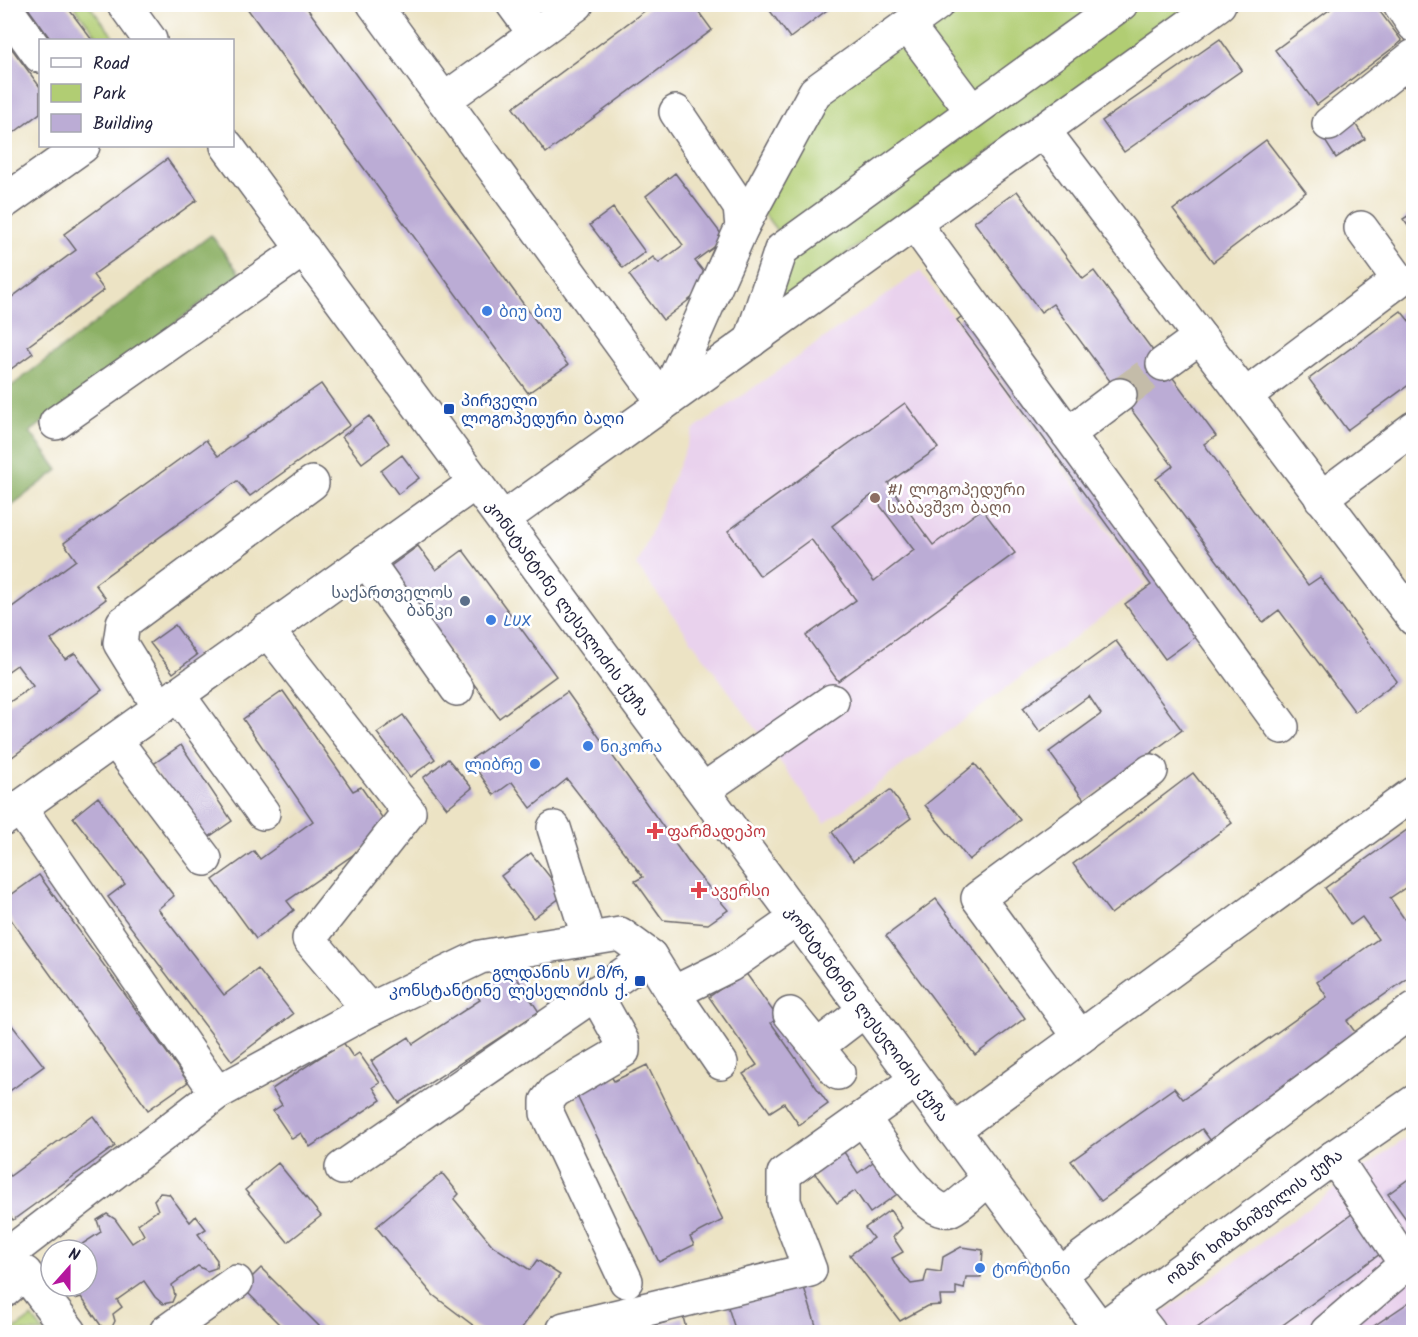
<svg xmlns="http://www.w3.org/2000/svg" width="1418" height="1337" font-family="Kalam,'Noto Sans Georgian',sans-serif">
  <rect width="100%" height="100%" fill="#fff"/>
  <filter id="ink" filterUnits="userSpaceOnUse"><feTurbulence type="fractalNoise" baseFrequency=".0167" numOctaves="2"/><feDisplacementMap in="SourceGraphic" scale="12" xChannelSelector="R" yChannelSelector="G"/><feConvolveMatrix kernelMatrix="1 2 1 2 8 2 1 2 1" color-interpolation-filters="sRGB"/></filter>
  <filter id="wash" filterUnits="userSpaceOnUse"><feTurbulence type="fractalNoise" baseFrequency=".008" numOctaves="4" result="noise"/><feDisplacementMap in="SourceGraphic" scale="24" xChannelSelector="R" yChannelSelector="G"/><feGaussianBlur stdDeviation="1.35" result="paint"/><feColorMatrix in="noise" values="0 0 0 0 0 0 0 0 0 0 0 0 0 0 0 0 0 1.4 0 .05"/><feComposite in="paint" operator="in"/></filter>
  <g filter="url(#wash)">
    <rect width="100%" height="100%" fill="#ece3c4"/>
    <path fill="#e9d2ed" d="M920 271 1146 584 825 823 637 566 693 430Z
      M1413 1133V1332H1136Z"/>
    <path fill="#b1cd73" stroke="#6a7857" stroke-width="1.5" d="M73 5H89L116 40H100Z
      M953 5H1110L783 239 762 211 826 96Z
      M1135 5H1194L768 310 785 263Z
      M32 1317 44 1332H11Z"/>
    <path fill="#8cb065" stroke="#576950" stroke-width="1.5" d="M211 235 240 274 30 432 58 470 5 510V391Z"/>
    <g id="blocks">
      <path fill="#bbacd5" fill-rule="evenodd" d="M25 4H65L92 40H51Z
        M244 4H304L568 365 528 393Z
        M654 4H707L698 11 712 30 546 153 513 108Z
        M765 4H835L790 38Z
        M1336 5H1375L1402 41 1317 105 1275 50Z
        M4 38 40 87V113L12 134 4 124Z
        M1220 39 1242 70 1124 152 1102 121Z
        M1351 117 1365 139 1336 158 1322 136Z
        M1266 140 1306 192 1213 262 1173 210Z
        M167 159 197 200 93 275 104 290 28 346 33 353 4 374V303L76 250 64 234Z
        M675 173 725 239 695 261 712 282 663 320 629 275 653 257 659 263 683 245 646 196Z
        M1017 191 1083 279 1094 271 1216 436 1204 444 1308 585 1320 577 1397 681 1355 712 1279 610 1263 622 1156 479 1173 466 1053 304 1041 312 974 222Z
        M613 208 645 252 623 268 590 225Z
        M1414 212V234L1403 219Z
        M971 310 1205 630 1165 659 1125 604 1151 585 957 320Z
        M1401 311 1414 327V381L1347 430 1309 379Z
        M321 384 350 425 250 496 237 481 95 584 106 599 51 640 65 659 75 653 102 690 4 763V706L33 686 17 665 4 674V613L76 560 64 543 206 440 218 456Z
        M905 403 938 448 888 483 933 545 982 509 1015 553 838 681 806 636 856 600 811 539 760 576 728 531ZM872 495 914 550 874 581 832 526Z
        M369 416 389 443 362 463 342 437Z
        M402 455 419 478 398 494 381 471Z
        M418 546 436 570 463 550 556 676 499 718 388 568Z
        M175 625 197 655 173 673 150 643Z
        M1116 641 1182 730 1085 801 1049 752 1101 714 1089 696 1040 732 1023 708Z
        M283 691 353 791 361 787 390 829 287 901 294 910 256 939 213 880 254 851 260 859 313 821 243 719Z
        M567 692 691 866 728 910 708 924 663 920 635 881 643 877 567 779 531 808 512 782 494 795 470 760Z
        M403 715 435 759 410 777 377 733Z
        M181 745 232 821 203 841 152 765Z
        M448 759 472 788 447 808 423 778Z
        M975 764 1020 820 969 860 925 805Z
        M1193 773 1232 823 1111 914 1073 864Z
        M890 790 911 818 853 861 832 832Z
        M98 797 174 896 158 909 224 995 258 969 293 1014 232 1061 108 897 125 884 73 817Z
        M1414 825V882L1390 898 1405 920 1414 914V974L1347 1021 1358 1036 1211 1141 1202 1129 1101 1201 1071 1161 1174 1088 1183 1099 1327 997 1317 982 1378 939 1362 917 1351 925 1325 888Z
        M531 853 564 895 533 918 501 876Z
        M39 875 188 1082 148 1110 4 910V900Z
        M936 899 1025 1018 975 1055 886 936Z
        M511 969 539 1012 399 1103 371 1061 409 1037 413 1044 480 1000 475 993Z
        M745 972 778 1018 771 1023 828 1104 799 1125 784 1103 770 1112 743 1074 757 1065 709 997Z
        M4 1015 44 1066 4 1095Z
        M343 1042 353 1057 359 1053 380 1083 373 1087 381 1100 310 1147 301 1133 292 1139 273 1111 282 1105 272 1089Z
        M647 1065 723 1220 690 1237 694 1245 659 1262 574 1090 609 1073 614 1081Z
        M93 1116 115 1146 13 1220 4 1209V1169L10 1176Z
        M840 1146 858 1173 880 1157 903 1190 870 1213 855 1191 837 1203 810 1167Z
        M278 1163 321 1216 288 1242 245 1190Z
        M442 1173 459 1194 454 1199 493 1246 530 1270 537 1260 560 1275 519 1332H482L433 1295 376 1227Z
        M1414 1175V1230L1388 1194Z
        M160 1193 169 1194 190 1222 196 1216 206 1229 198 1234 217 1260 216 1268 207 1271 198 1266 172 1285 175 1295 172 1302 163 1304 155 1297 144 1281 117 1300 122 1307 113 1314 115 1321 111 1329 102 1327 81 1297 75 1299 69 1290 73 1286H87V1250H73L101 1232 97 1220 107 1214 115 1219 132 1243 144 1235 138 1224 158 1210 154 1200Z
        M890 1210 902 1228 893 1237 903 1252 892 1258 897 1267 911 1284 924 1282 927 1270 941 1272 943 1257 961 1247 983 1250 981 1277H966L964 1289 956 1287V1296H940L941 1305 927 1306 900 1321 850 1255 873 1238 865 1228Z
        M1356 1211 1384 1251 1273 1332H1194L1193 1331Z
        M261 1268 324 1331 323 1332H287L242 1287Z
        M802 1281 818 1332H724L735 1329 727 1304Z
        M1414 1299V1332H1365Z
        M683 1317 687 1332H634Z"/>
    </g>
  </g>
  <g filter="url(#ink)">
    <use href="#blocks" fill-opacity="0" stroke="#69666b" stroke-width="1.5"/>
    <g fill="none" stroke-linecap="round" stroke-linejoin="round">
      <path stroke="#c4bca9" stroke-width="33" stroke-dasharray="33 16" stroke-linecap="butt" d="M1120 395 1163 364"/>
      <defs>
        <g id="minor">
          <path d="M124 4 150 40"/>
          <path d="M374 4 664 403 742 227 740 207 676 112"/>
          <path d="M513 4 535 34"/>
          <path d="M1400 4 1414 25"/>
          <path d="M4 6 40 56"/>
          <path d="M908 26 972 111"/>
          <path d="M444 100 577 4"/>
          <path d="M1329 124 1414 56"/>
          <path d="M1043 130 1414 619"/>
          <path id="s1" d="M227 146 1101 1330"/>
          <path d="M4 202 83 146"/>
          <path d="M914 223 1282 727"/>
          <path d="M742 227 815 92 937 4"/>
          <path d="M751 341 781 250 1121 4"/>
          <path d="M1163 364 1200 337"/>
          <path d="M1245 396 1399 280 1361 228"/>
          <path d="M56 423 304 249"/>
          <path d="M1068 434 1120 395"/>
          <path d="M1321 498 1414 428"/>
          <path d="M503 519 1219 4"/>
          <path d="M366 560 457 689"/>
          <path d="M267 630 409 812 309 939 369 1010"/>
          <path d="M178 695 263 813"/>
          <path d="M160 708 120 643 123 623 312 483"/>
          <path d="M115 740 205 859"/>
          <path d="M703 790 832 701"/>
          <path d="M20 808 217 1093"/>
          <path d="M4 819 476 482"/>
          <path d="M554 828 589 939"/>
          <path d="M595 993 623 1043V1051L555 1091 547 1101V1113L626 1281"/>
          <path d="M673 993 721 1063"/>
          <path d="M790 1014 838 1073"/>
          <path d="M1080 1037 978 898 1151 771"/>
          <path d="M818 1046 865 1010"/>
          <path d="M863 1118C877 1136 925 1216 949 1210 957 1208 981 1185 989 1178"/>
          <path d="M953 1130 1414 793"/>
          <path d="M1334 1157 1405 1263"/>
          <path d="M342 1168 650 956"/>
          <path d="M11 1252 217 1093 369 1010 480 957 620 934 650 956 673 993 730 965 797 918"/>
          <path d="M1060 1274 1414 1009"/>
          <path d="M4 1291 25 1273 70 1332"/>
          <path d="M1131 1309 1149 1332"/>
          <path d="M564 1329 810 1270 784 1202V1174L916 1080"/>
          <path d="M166 1332 236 1282"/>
          <path d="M1327 1332 1414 1257"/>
        </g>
        <g id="major">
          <path id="s2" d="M1097 1332 1334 1157 1414 1102"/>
        </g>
      </defs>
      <use href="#minor" stroke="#69666b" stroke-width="36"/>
      <use href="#major" stroke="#69666b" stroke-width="36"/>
      <use href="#minor" stroke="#fff" stroke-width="33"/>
      <use href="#major" stroke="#fff" stroke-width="33"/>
    </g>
  </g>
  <g fill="#3f7fe0" stroke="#fff" stroke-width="2">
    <circle cx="487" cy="311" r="6"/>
    <circle cx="491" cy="620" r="6"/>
    <circle cx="588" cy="746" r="6"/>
    <circle cx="535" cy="764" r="6"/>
    <circle cx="980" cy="1268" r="6"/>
  </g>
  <g fill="#1a4fb4" stroke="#fff" stroke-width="2">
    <rect x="443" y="403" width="12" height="12" rx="3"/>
    <rect x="634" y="975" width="12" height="12" rx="3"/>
  </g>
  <circle fill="#8d6e63" stroke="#fff" stroke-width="2" cx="875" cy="498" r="6"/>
  <circle fill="#5c6f8a" stroke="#fff" stroke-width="2" cx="465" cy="601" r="6"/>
  <g fill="#e0444e" stroke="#fff" stroke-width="2">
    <path d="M652 822h6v6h6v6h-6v6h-6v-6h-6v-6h6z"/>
    <path d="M696 881h6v6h6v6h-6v6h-6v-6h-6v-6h6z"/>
  </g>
  <g text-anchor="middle" stroke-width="5" stroke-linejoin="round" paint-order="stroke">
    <g font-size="16" fill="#366cbe" stroke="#fff" text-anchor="start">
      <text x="499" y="317">ბიუ ბიუ</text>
      <text x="503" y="626">LUX</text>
      <text x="600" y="752">ნიკორა</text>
      <text x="523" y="770" text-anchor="end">ლიბრე</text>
      <text x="992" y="1274">ტორტინი</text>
    </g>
    <g font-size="16" fill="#164399" stroke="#fff" text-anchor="start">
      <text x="461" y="406">პირველი<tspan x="461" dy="18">ლოგოპედური ბაღი</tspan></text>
      <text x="628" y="978" text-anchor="end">გლდანის VI მ/რ,<tspan x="628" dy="18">კონსტანტინე ლესელიძის ქ.</tspan></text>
    </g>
    <g font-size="16" fill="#785e54" stroke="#fff" text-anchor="start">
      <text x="887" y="495">#1 ლოგოპედური<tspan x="887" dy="18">საბავშვო ბაღი</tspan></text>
    </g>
    <g font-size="16" fill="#4e5e75" stroke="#fff" text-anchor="end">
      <text x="453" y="598">საქართველოს<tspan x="453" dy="18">ბანკი</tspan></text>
    </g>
    <g font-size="16" fill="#22223b" stroke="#fff">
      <text dy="6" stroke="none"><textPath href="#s1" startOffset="574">კონსტანტინე ლესელიძის ქუჩა</textPath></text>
      <text dy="6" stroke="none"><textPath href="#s1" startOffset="1078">კონსტანტინე ლესელიძის ქუჩა</textPath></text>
      <text dy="6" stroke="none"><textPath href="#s2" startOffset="195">ომარ ხიზანიშვილის ქუჩა</textPath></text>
    </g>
    <g font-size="16" fill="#be3a42" stroke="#fff" text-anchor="start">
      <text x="667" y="837">ფარმადეპო</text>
      <text x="711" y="896">ავერსი</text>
    </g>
  </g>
  <rect width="1418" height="1337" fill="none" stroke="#fff" stroke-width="24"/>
  <rect x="39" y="39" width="195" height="108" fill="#ffffff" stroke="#a7a7b1" stroke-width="1.5"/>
  <rect x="51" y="58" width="30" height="9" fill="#ffffff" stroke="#a7a7b1" stroke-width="1.5"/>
  <text x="93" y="69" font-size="18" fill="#22223b">Road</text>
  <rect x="51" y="84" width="30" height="18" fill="#b1cd73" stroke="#a7a7b1" stroke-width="1.5"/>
  <text x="93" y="99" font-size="18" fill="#22223b">Park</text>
  <rect x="51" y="114" width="30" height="18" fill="#bbacd5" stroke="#a7a7b1" stroke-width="1.5"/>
  <text x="93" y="129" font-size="18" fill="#22223b">Building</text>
  <g transform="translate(69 1268) rotate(21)"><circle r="28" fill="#ffffff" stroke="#a7a7b1" stroke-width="1.5"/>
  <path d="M0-4.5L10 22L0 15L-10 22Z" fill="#b5179e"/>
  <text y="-9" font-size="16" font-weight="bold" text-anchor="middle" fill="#22223b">N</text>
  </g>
</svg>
